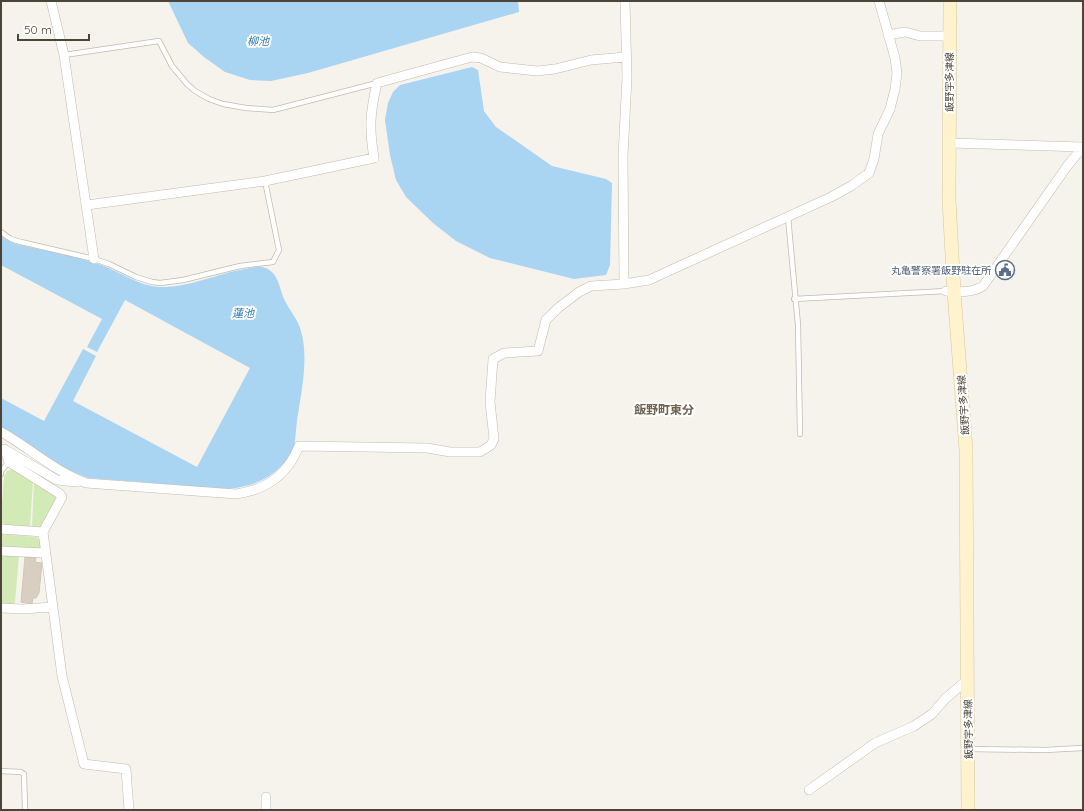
<svg xmlns="http://www.w3.org/2000/svg" width="1084" height="811" font-family="Quicksand,'Noto Sans JP',sans-serif">
  <rect width="100%" height="100%" fill="#f6f3ec"/>
  <path fill="#d2eab5" d="M13 469 33 481 30 527 5 526 1 521 4 476 7 471Z
    M34 482 57 497 42 528 32 527Z
    M1 534 36 537 40 540 41 544 40 548 36 550 1 547Z
    M1 554 19 555 15 602 13 606 1 605Z"/>
  <path fill="#a9d4f2" d="M168 1H518L519 12 308 73 271 81 250 80 225 72 204 57 188 43Z
    M472 67 478 70 484 111 496 127 552 166 606 179 612 183 610 265 606 275 574 279 490 258 456 241 433 223 406 197 396 180 390 155 385 120 388 103 393 92 400 85Z
    M1 236 5 239 16 244C42 250 69 255 95 263 117 269 137 286 160 287 187 288 214 275 240 270 246 269 254 266 261 267 278 269 279 287 284 299 289 310 298 319 301 331 309 359 301 393 297 421 296 428 295 449 292 454 291 457 286 460 284 463 268 481 251 486 228 489L88 478 66 469 1 428V398L44 421 83 349 96 356 73 401 197 467 250 368 125 300 97 352 87 347 102 319 1 265Z"/>
  <path fill="#d8cfc1" stroke="#d3c7b4" d="M25 557 36 558 35 562 42 563 39 593 36 598H33L32 604 21 602Z"/>
  <g fill="none" stroke-linecap="round" stroke-linejoin="round">
    <defs>
      <path id="service" d="M64 55 159 41 172 66 187 84 195 91 209 99 223 104 246 108 273 110 377 83
        M788 217 798 325 800 434
        M1 232 11 239 21 242 94 259 109 264 136 277 152 282 160 283 183 280 240 266 273 262 279 250 265 181
        M794 299 946 291
        M1 474V471L9 462
        M969 749 1045 750 1083 748
        M1 771 21 772 24 774 25 810"/>
      <path id="minor" d="M51 1 64 55 94 259
        M888 35 905 32 920 36H949
        M950 143 1083 147
        M87 205 265 181 374 158C369 128 370 113 377 83L472 57 481 58 500 67 537 71 555 69 591 60 625 57
        M624 284 623 156 627 77 625 1
        M946 291C959 292 972 293 983 286L1068 165 1083 147
        M1 432C30 448 54 471 86 483L236 494C266 490 288 474 299 446L427 448 450 452H480L491 445 494 439 490 402 493 359 504 353 538 351 546 320 558 308 579 292 591 286 624 284 649 280 831 197 851 186 869 173 874 159 878 134 890 109 895 89 897 73 895 58 879 1
        M4 449 57 480 77 482
        M5 450 9 462 60 494 62 497 43 532 62 676 84 764 126 769 129 810
        M1 529 43 532
        M1 551 45 553
        M1 608 22 609 53 607
        M809 790 875 743 914 726 932 714 945 699 967 680
        M266 810V797"/>
      <path id="secondary" d="M950 1 949 200 954 292 966 450 968 810"/>
    </defs>
    <use href="#service" stroke="#c2bbae" stroke-width="6"/>
    <use href="#minor" stroke="#c2bbae" stroke-width="10"/>
    <use href="#secondary" stroke="#d6c79b" stroke-width="14"/>
    <use href="#service" stroke="#fff" stroke-width="4.5"/>
    <use href="#minor" stroke="#fff" stroke-width="9"/>
    <use href="#secondary" stroke="#fff3cd" stroke-width="13"/>
  </g>
  <defs>
    <symbol id="civic-ring" viewBox="-11 -11 22 22"><circle r="9.5" fill="#fff" stroke="#5c6f8a" stroke-width="1.5"/><path d="M-.6-6.5H3V-4.5H.6V-3L4-1V1h2V6H-6V1h2V-1L-.6-3ZM-1.2 2.5V6h2.4V2.5Z" fill="#5c6f8a"/></symbol>
  </defs>
  <g fill-rule="evenodd">
    <use href="#civic-ring" x="994" y="259" width="22" height="22"/>
  </g>
  <g text-anchor="middle" stroke-width="4" stroke-linejoin="round" paint-order="stroke">
    <g font-size="10" fill="#4b4439" stroke="#fff">
      <text transform="translate(949 82) rotate(-90)" y="4">飯野宇多津線</text>
      <text transform="translate(963 405) rotate(-94)" y="4">飯野宇多津線</text>
      <text transform="translate(968 729) rotate(-91)" y="4">飯野宇多津線</text>
    </g>
    <g font-size="10" fill="#4e5e75" stroke="#fff" text-anchor="end">
      <text x="991" y="274">丸亀警察署飯野駐在所</text>
    </g>
    <g font-size="11" font-style="italic" fill="#2e7ab2" stroke="#fff">
      <text x="258" y="45">柳池</text>
      <text x="243" y="317">蓮池</text>
    </g>
    <g font-size="12" font-weight="bold" fill="#6e6250" stroke="#fff">
      <text x="664" y="414">飯野町東分</text>
    </g>
  </g>
  <rect width="1084" height="811" fill="none" stroke="#4b4439" stroke-width="4"/>
  <path d="M18 34v6h71v-6" fill="none" stroke="#4b4439" stroke-width="2"/>
  <text x="24" y="34" font-size="12" fill="#4b4439" stroke="#ffffff" stroke-width="3" paint-order="stroke">50 m</text>
</svg>
